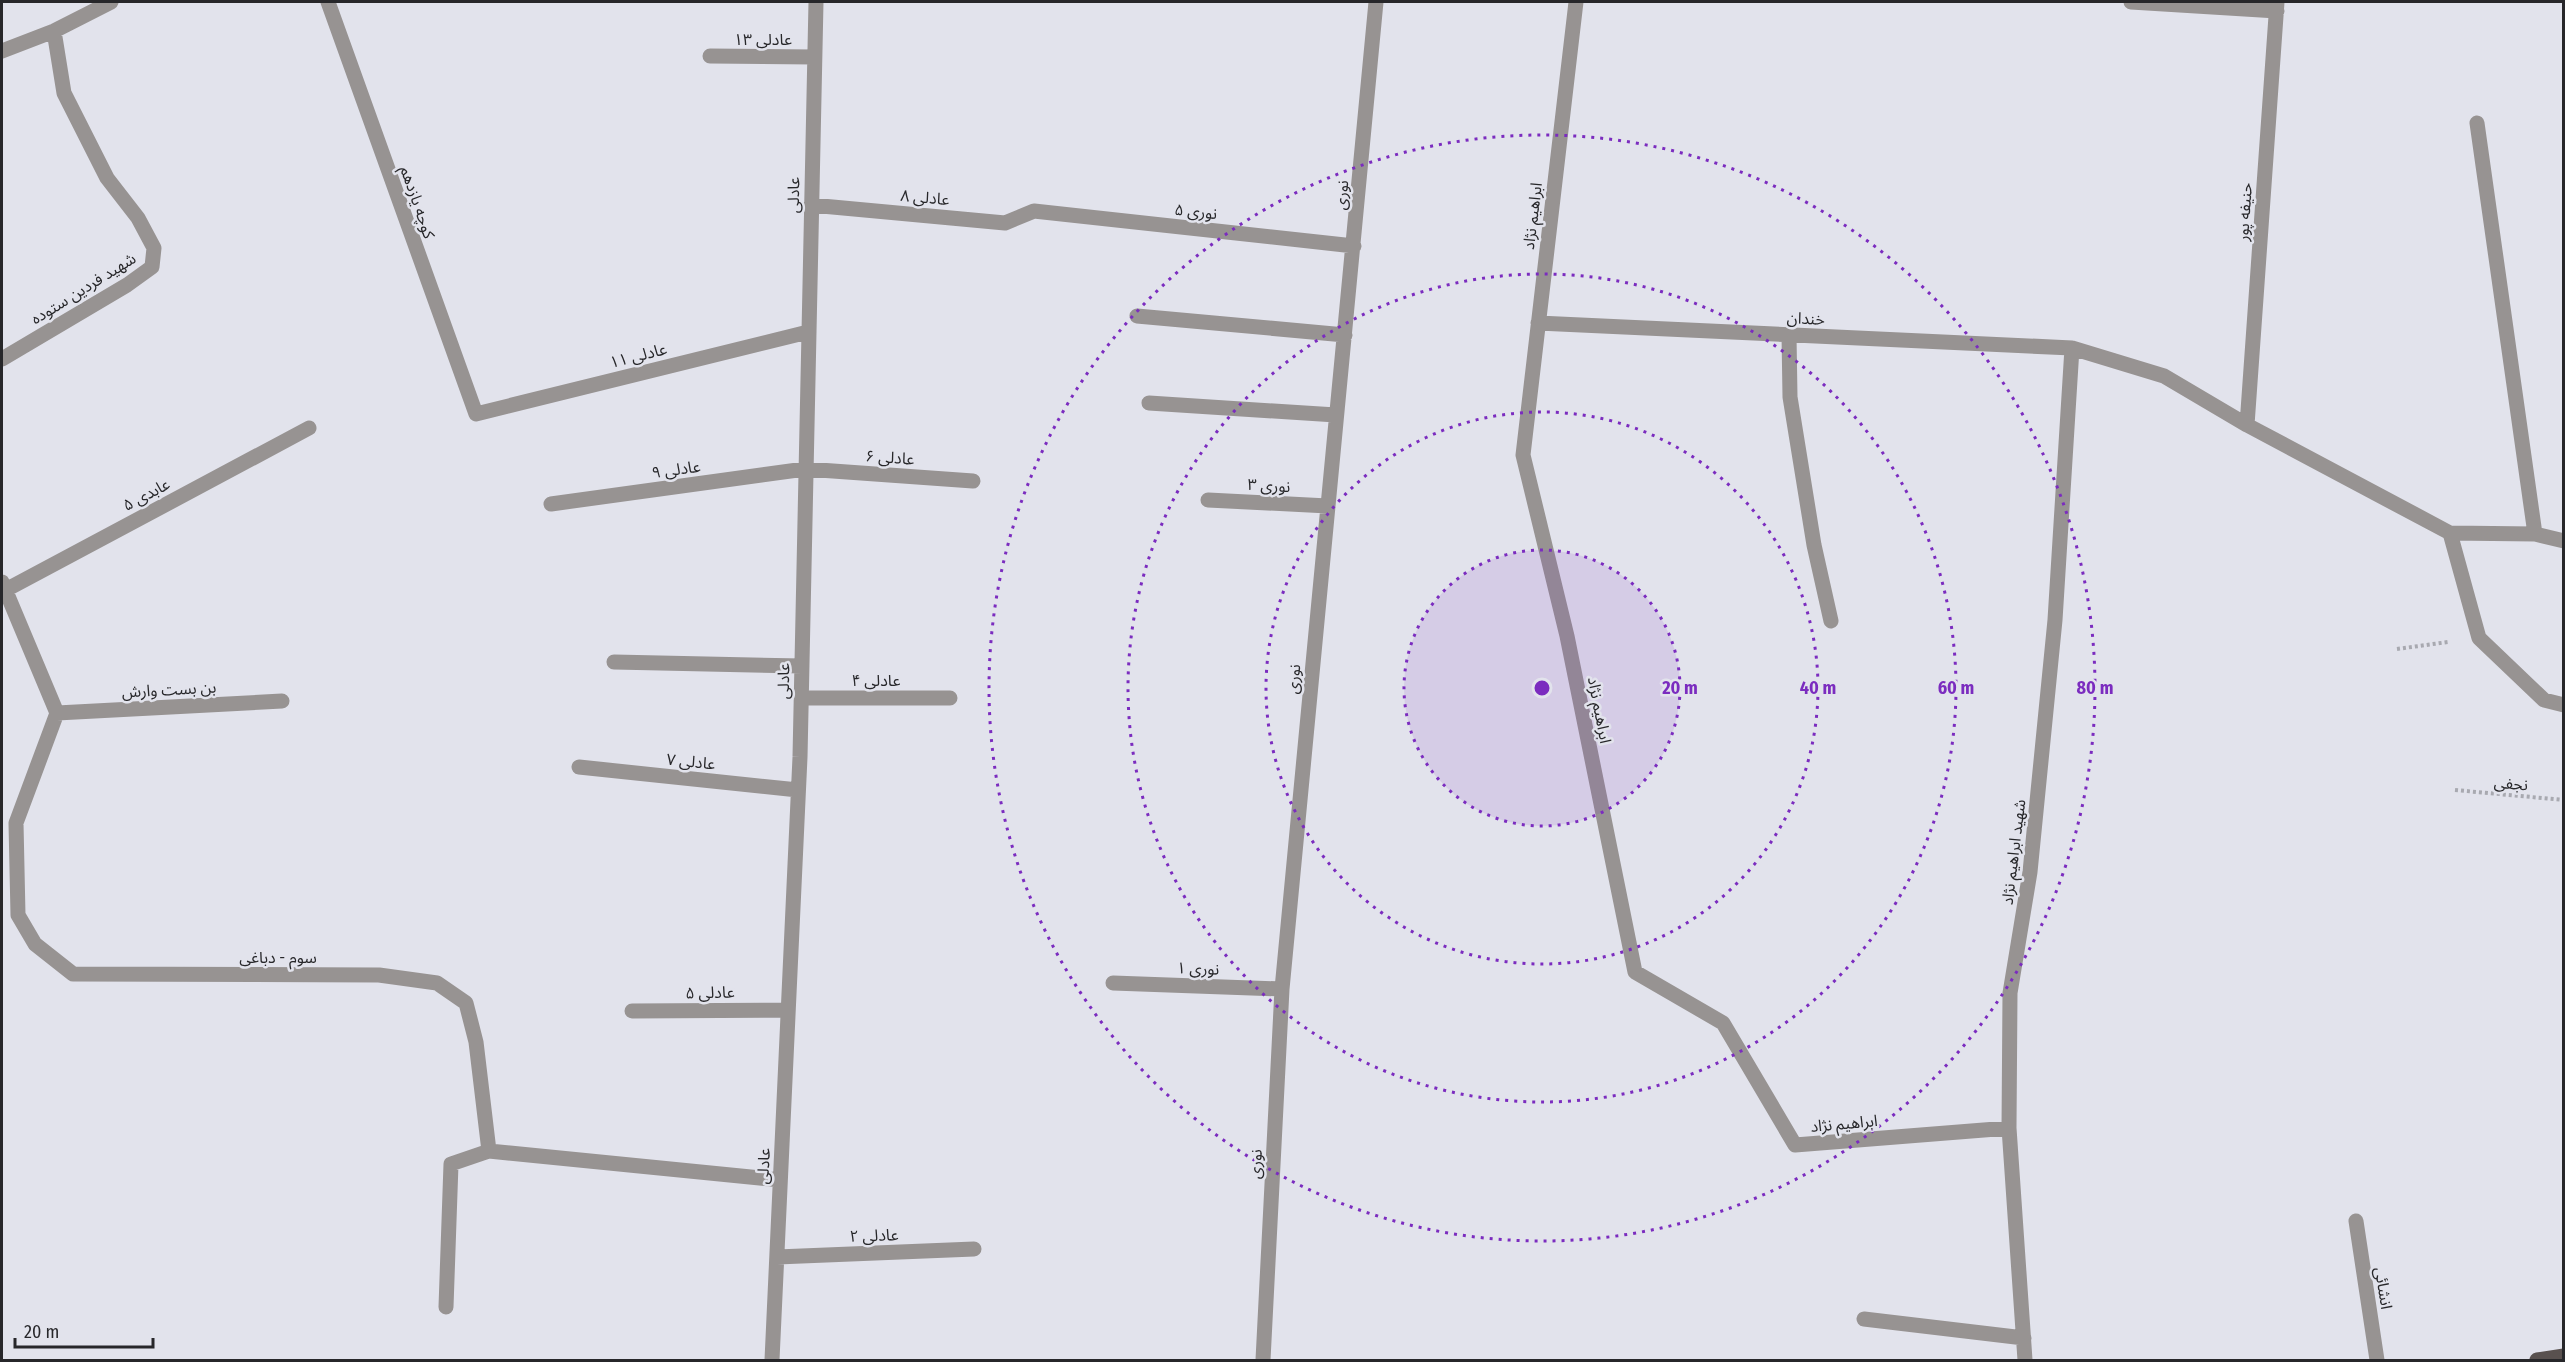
<svg xmlns="http://www.w3.org/2000/svg" width="2565" height="1362" font-family="'Fira Sans Condensed','Noto Sans Arabic',sans-serif">
  <rect width="100%" height="100%" fill="#e2e3ec"/>
  <g fill="none" stroke-linecap="round" stroke-linejoin="round">
    <path stroke="#a8a9b0" stroke-width="4" stroke-dasharray="3 3" stroke-linecap="butt" d="M2397 649 2448 642
      M2455 790 2564 800"/>
    <path stroke="#979392" stroke-width="15" d="M328 2 476 414 808 332
      M1576 2 1523 455 1567 636 1635 972 1723 1023 1795 1145 2009 1128
      M2131 2 2277 11
      M2 51 54 31 111 2
      M710 56 814 57
      M2477 123 2535 534
      M811 205 1005 223 1034 211 1354 246
      M1137 316 1345 335
      M1538 323 2072 348 2164 376 2247 425 2450 533 2535 534 2564 541
      M1789 335 1790 397 1814 545 1831 621
      M2 359 127 285 152 267 154 248 138 218 107 178 64 93 54 31
      M1149 403 1336 415
      M2247 425 2277 2
      M1208 500 1328 506
      M551 504 805 469 973 481
      M2450 533 2479 638 2544 700 2564 705
      M2 582 57 713 16 823 18 915 35 944 73 974 379 975 437 983 466 1003 476 1042 489 1151 780 1180
      M2 592 309 428
      M614 662 802 666
      M801 698H950
      M57 713 282 701
      M579 767 798 790
      M1113 983 1282 989
      M632 1011 788 1010
      M2356 1221 2377 1360
      M777 1257 974 1249
      M446 1307 451 1164 489 1151
      M1864 1319 2024 1338
      M772 1360 800 757 816 2
      M1263 1360 1282 989 1376 2
      M2025 1360 2009 1128 2010 993 2030 872 2055 620 2072 348"/>
    <path stroke="#59514f" stroke-width="15" d="M2537 1360 2564 1356"/>
  </g>
  <circle cx="1542" cy="688" r="138" fill="#7b2cbf" fill-opacity=".12"/>
  <g fill="none" stroke="#7b2cbf" stroke-width="3" stroke-dasharray="3 6">
    <circle cx="1542" cy="688" r="138"/>
    <circle cx="1542" cy="688" r="276"/>
    <circle cx="1542" cy="688" r="414"/>
    <circle cx="1542" cy="688" r="553"/>
  </g>
  <g text-anchor="middle" stroke-width="5" stroke-linejoin="round" paint-order="stroke">
    <g font-size="16" fill="#27272a" stroke="#e2e3ec">
      <text x="763" y="45">عادلی ۱۳</text>
      <text transform="translate(793 195) rotate(-89)" y="6">عادلی</text>
      <text transform="translate(1341 195) rotate(-85)" y="6">نوری</text>
      <text transform="translate(925 197) rotate(5)" y="6">عادلی ۸</text>
      <text transform="translate(418 202) rotate(71)" y="6">کوچه یازدهم</text>
      <text transform="translate(1196 211) rotate(6)" y="6">نوری ۵</text>
      <text transform="translate(2244 212) rotate(-86)" y="6">حنیفه پور</text>
      <text transform="translate(1532 216) rotate(-83)" y="6">ابراهیم نژاد</text>
      <text transform="translate(83 288) rotate(-32)" y="6">شهید فردین ستوده</text>
      <text transform="translate(1806 318) rotate(3)" y="6">خندان</text>
      <text transform="translate(638 355) rotate(-14)" y="6">عادلی ۱۱</text>
      <text transform="translate(890 457) rotate(4)" y="6">عادلی ۶</text>
      <text transform="translate(676 469) rotate(-8)" y="6">عادلی ۹</text>
      <text transform="translate(1269 485) rotate(3)" y="6">نوری ۳</text>
      <text transform="translate(146 494) rotate(-28)" y="6">عابدی ۵</text>
      <text transform="translate(1293 679) rotate(-85)" y="6">نوری</text>
      <text x="876" y="686">عادلی ۴</text>
      <text transform="translate(783 681) rotate(-89)" y="6">عادلی</text>
      <text transform="translate(169 689) rotate(-3)" y="6">بن بست وارش</text>
      <text transform="translate(1600 710) rotate(79)" y="6">ابراهیم نژاد</text>
      <text transform="translate(691 761) rotate(6)" y="6">عادلی ۷</text>
      <text transform="translate(2511 783) rotate(5)" y="6">نجفی</text>
      <text transform="translate(2013 852) rotate(-83)" y="6">شهید ابراهیم نژاد</text>
      <text x="278" y="963">سوم - دباغی</text>
      <text transform="translate(1198 968) rotate(2)" y="6">نوری ۱</text>
      <text transform="translate(710 992) rotate(-1)" y="6">عادلی ۵</text>
      <text transform="translate(1844 1123) rotate(-5)" y="6">ابراهیم نژاد</text>
      <text transform="translate(1255 1164) rotate(-87)" y="6">نوری</text>
      <text transform="translate(763 1166) rotate(-87)" y="6">عادلی</text>
      <text transform="translate(874 1235) rotate(-2)" y="6">عادلی ۲</text>
      <text transform="translate(2384 1288) rotate(81)" y="6">انشائی</text>
    </g>
  </g>
  <circle cx="1542" cy="688" r="9" fill="#7b2cbf" stroke="#e2e3ec" stroke-width="3"/>
  <g font-size="18" text-anchor="middle" font-weight="bold" fill="#7b2cbf" stroke="#e2e3ec" stroke-width="5" stroke-linejoin="round" paint-order="stroke">
    <text x="1680" y="694">20 m</text>
    <text x="1818" y="694">40 m</text>
    <text x="1956" y="694">60 m</text>
    <text x="2095" y="694">80 m</text>
  </g>
  <rect width="2565" height="1362" fill="none" stroke="#27272a" stroke-width="6"/>
  <path d="M15 1338v9h138v-9" fill="none" stroke="#27272a" stroke-width="3"/>
  <text x="24" y="1338" font-size="18" fill="#27272a" stroke="#e2e3ec" stroke-width="4.5" paint-order="stroke">20 m</text>
</svg>
